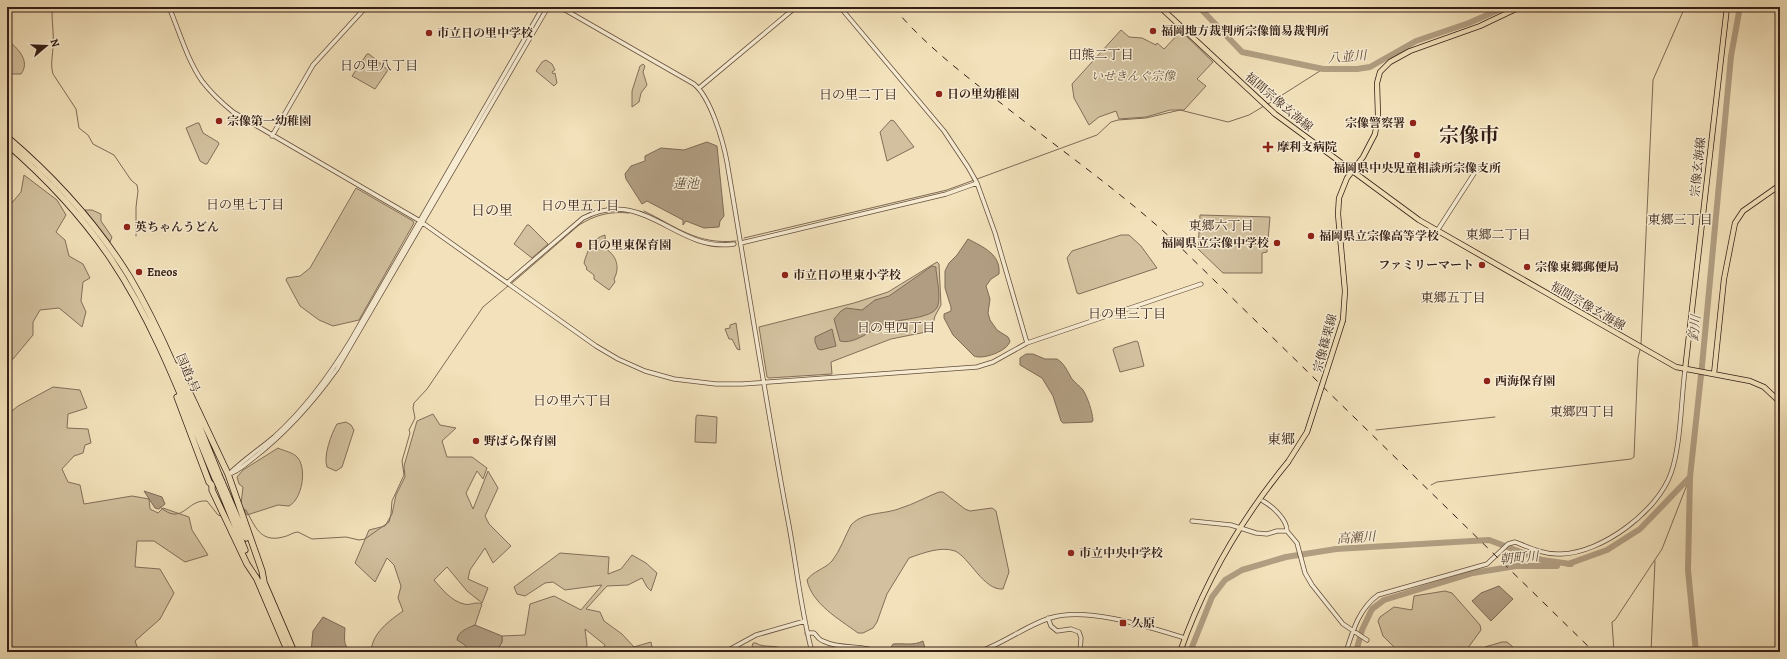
<svg xmlns="http://www.w3.org/2000/svg" width="1787" height="659" font-family="Alegreya,'Noto Serif JP',serif">
  <rect width="100%" height="100%" fill="#f2e1ba"/>
  <filter id="stains"><feTurbulence type="fractalNoise" baseFrequency=".005" numOctaves="4"/><feColorMatrix values="0 0 0 0 .2 0 0 0 0 .09 0 0 0 0 .02 0 0 0 .5 -.17"/></filter>
  <radialGradient id="worn" r=".72"><stop offset=".6" stop-color="#630" stop-opacity="0"/><stop offset="1" stop-color="#630" stop-opacity=".3"/></radialGradient>
  <path fill="#d2c09e" stroke="#836e5a" d="M1121 30 1129 37 1142 38 1156 45 1157 43 1164 49 1181 31 1213 62 1197 79 1206 86 1184 110H1170L1146 117 1119 119 1116 111 1099 117 1089 125 1074 98 1072 84Z
    M7 40C17 47 31 61 21 74H7Z
    M367 54H369L388 70 375 89 352 76Z
    M546 60 552 64 555 70 552 72 553 74 555 73 557 83 554 86 536 71 542 62Z
    M643 64 645 66 643 72 647 85 641 93 639 102 632 107V91L640 66Z
    M891 120 894 121 914 147 887 161 880 132Z
    M197 123H199L203 133 218 142 219 144 207 164H205L200 161 186 128Z
    M24 175 57 200 66 215 56 232 65 240 69 256 83 264 90 278 83 282 81 301 86 312 82 327 59 308 40 310 33 322V335L13 359 7 361V225L10 205 21 192Z
    M356 188 413 221 414 223 359 320 333 326 319 320 300 306 286 280 287 278 300 276 310 268Z
    M85 210H92L101 214V221L112 237 110 242Z
    M1200 215 1270 217 1267 252 1262 253V273H1223L1198 249Z
    M527 225H529L548 244 532 258 514 244Z
    M605 235 606 249C617 256 620 268 614 279L615 282 609 290 594 279V275L586 269 587 268 584 263C587 252 592 238 605 235Z
    M1121 235H1129L1141 246 1157 268 1079 294 1077 293 1067 258 1072 251Z
    M937 262 939 264 941 305 935 316 931 331 891 339 831 362 832 374 769 378 767 377 759 327 854 303 888 292Z
    M736 323 740 350 737 349 732 339H729L725 329 730 328V325Z
    M1136 341 1138 342 1144 366 1120 372 1113 350 1114 348Z
    M53 387 80 390 87 408 68 414 67 428 88 429 91 443 85 445 83 453 74 456 62 469 68 482 80 485 84 504 132 496 149 499 150 509 158 513 163 508 189 517 192 530 208 555 185 562 154 541H137L135 567 160 569 174 593 160 619 135 641 139 652H7V415L18 406Z
    M433 414 440 425 456 428 442 441 447 457H472L487 468 483 479 477 471 466 493 473 509 488 471 498 488 485 516 489 524 511 546 493 563 485 548 470 570 468 579 488 588 482 603 467 591 447 567 434 580C442 589 451 601 464 604 470 606 475 601 482 604L475 625 471 627 466 639 468 652H371C372 633 389 621 403 611L398 598 401 586 394 565 387 558 375 582 355 563 369 530 385 526 392 514 396 495 405 477 404 466 417 421Z
    M697 415 717 417 716 443 695 442 696 417Z
    M346 422 351 425 354 430 342 467 336 471 327 467C323 457 331 434 337 424Z
    M278 448C284 451 293 452 298 458 307 470 302 499 289 506L278 505 247 515 241 504 243 487 239 484 237 477 243 470Z
    M939 492H943L965 509 970 511 992 508 996 511 1009 572 1003 589C984 591 969 557 955 551 941 546 923 553 909 558L887 594 877 622 873 628 863 633H858C839 619 812 604 807 580 813 571 825 569 832 561 840 551 845 536 851 525 864 511 884 515 901 508 914 504 926 497 939 492Z
    M560 553 609 557 608 574 621 569 632 555 646 563 657 573 651 591 647 587 642 578 628 585 607 586 586 609 600 612 604 621 622 634 634 647 651 642 653 652H601L605 645 585 629 587 645 585 652H496L502 642V636L525 635 530 604 554 596 581 610 602 585 565 590 553 582 545 583 525 596 517 594 514 587Z
    M1445 591 1452 593 1480 625 1481 630 1465 652H1399L1383 636 1378 621 1380 617 1394 607 1412 610 1414 596Z
    M1502 642H1507L1519 652H1479L1485 647Z
    M753 643H756C764 649 779 643 789 652L755 650 752 646Z"/>
  <path fill="#b19e82" stroke="#7f6a56" d="M707 142 717 146 724 216 720 221 719 227 704 228 686 221 683 225V220L647 201 642 204 626 179 625 174 631 166 645 161V156L661 148 684 150Z
    M968 239C983 247 1001 254 999 274L991 279 986 286 990 299 988 313 990 320 997 330 1008 337 1010 341C1008 351 983 360 974 356L953 335 944 318V314L951 311V307L945 288V271L949 263 957 255Z
    M932 266 936 267V270C937 279 942 303 936 309 928 319 898 319 885 324 872 329 855 345 840 341L834 319 841 311 846 308 862 310 875 300 889 296Z
    M832 329 836 346 821 350 818 349 815 342V337Z
    M1026 354H1033L1045 359H1057C1065 364 1067 371 1072 379 1075 383 1080 386 1083 390 1088 398 1092 411 1093 420L1092 422 1063 423 1061 421 1053 396 1042 378 1020 365V358Z
    M144 491 162 497 165 504 159 509 155 508Z
    M1499 586 1513 599 1491 621 1472 601 1481 593Z
    M323 617 345 628C345 634 342 648 351 649 353 649 355 649 357 649L358 652H311L313 631Z
    M475 625 502 636V642L496 652H469L465 645 457 640C458 631 468 628 475 625Z
    M923 641 926 652H888L893 644C904 643 913 646 923 641Z"/>
  <g fill="none" stroke-linecap="round" stroke-linejoin="round">
    <path stroke="#7f6a56" stroke-width="1" d="M57 7 52 13C52 23 54 34 53 45 53 56 50 63 53 74L76 109 79 128 88 135 93 144 114 155 131 180 137 185 138 191 136 207V236
      M1268 104 1323 69
      M644 211C677 227 697 245 736 241
      M744 238 947 190 1097 135 1111 122 1118 120 1146 118 1180 110 1228 122 1249 115 1264 106
      M511 284 579 225C595 215 610 211 629 213
      M1641 345 1653 80 1685 7
      M1376 430 1495 417
      M1431 485 1437 482 1631 459 1634 457 1638 358 1640 350
      M160 507C183 527 186 499 207 501L218 515 221 516
      M243 509 246 510C255 526 260 543 283 537 289 536 293 532 298 532L312 539 346 537 359 540 365 539 389 522 391 514 392 501 404 475 402 461 410 433 409 430 415 418 413 408 414 403 427 389 483 307 508 286
      M1614 652 1612 622 1615 620 1662 549 1690 477
      M1651 652 1655 561"/>
    <path stroke="#b19e82" stroke-width="6" d="M1199 7 1242 52 1323 69H1357L1370 67 1416 41 1469 23 1505 7
      M1568 564 1607 550 1640 529 1690 477
      M1190 652 1212 597 1225 580 1242 570 1286 557 1336 549 1489 540 1542 560 1571 564
      M1356 652 1362 630 1372 609 1384 600 1473 573 1516 566H1557
      M1696 652 1688 570 1690 477 1702 366 1731 56 1740 7"/>
    <defs>
      <path id="minor" d="M169 7C179 31 187 59 202 81 211 93 222 103 233 112L420 221 596 346 618 359 645 371 674 379 716 384H742L977 367 993 362 1027 343 1201 284
        M560 7 694 84C711 98 723 141 727 162 747 280 765 397 787 515 796 560 800 607 812 652
        M840 7 944 131 968 167 977 183 995 233 1027 343
        M699 88 796 7
        M272 136 313 65 366 7
        M1437 231 1477 169
        M741 243 946 194 977 183
        M507 283 583 218C646 186 675 253 734 244
        M228 474C236 473 245 465 251 460 285 434 312 404 337 369L548 7
        M229 474C243 460 260 449 274 437 305 409 330 375 351 340L543 7
        M1263 501C1272 506 1287 519 1287 531
        M1192 521 1231 525 1256 533 1267 534 1277 531H1287L1297 543 1305 573 1312 585 1343 624 1367 640
        M1048 618 1051 626 1057 631 1071 629 1079 632 1081 638 1080 652
        M807 633H814C817 636 819 640 823 641 841 650 861 644 879 652
        M725 652 756 635 805 621
        M978 652C1003 644 1025 626 1050 618 1086 606 1149 627 1185 638
        M1346 652C1353 630 1359 609 1378 595L1487 564 1508 544 1515 542C1530 548 1545 555 1561 554 1602 553 1658 511 1671 473 1681 445 1681 400 1685 370"/>
      <path id="major" d="M1160 7 1275 114 1419 220 1676 367 1750 381 1764 387 1780 402
        M1343 320 1345 291 1338 214 1339 198 1347 178 1363 157 1375 134 1378 116 1377 83 1380 72 1390 62 1410 51 1480 26 1520 7
        M1685 370 1727 7
        M1714 374 1724 279 1735 223 1743 211 1780 185
        M1180 652C1204 583 1242 518 1288 462"/>
      <path id="highway" d="M7 137C54 177 96 223 129 276 166 339 192 408 219 475
        M7 144C46 178 82 216 111 259 156 326 184 404 215 478
        M177 366 228 474 262 571 264 582
        M177 397 209 482 212 485V490L247 564 257 579
        M222 482 246 538
        M218 484 245 550
        M256 577 288 652
        M263 580 294 652"/>
    </defs>
    <use href="#minor" stroke="#644e3e" stroke-width="5"/>
    <use href="#major" stroke="#341d15" stroke-width="6"/>
    <use href="#highway" stroke="#341d15" stroke-width="7"/>
    <use href="#minor" stroke="#f7ecd2" stroke-width="3.5"/>
    <use href="#major" stroke="#f2e1ba" stroke-width="4.5"/>
    <use href="#highway" stroke="#f2e1ba" stroke-width="5.5"/>
    <path stroke="#341d15" stroke-width="1" stroke-dasharray="7 7" stroke-linecap="butt" d="M893 7C925 45 963 74 1002 104 1058 148 1118 190 1171 238L1594 652"/>
    <defs>
      <path id="major-bridge" d="M1288 462 1307 432 1343 320"/>
      <path id="highway-bridge" d="M219 475 222 482
        M215 478 218 484"/>
    </defs>
    <use href="#major-bridge" stroke="#341d15" stroke-width="6" stroke-linecap="butt"/>
    <use href="#highway-bridge" stroke="#341d15" stroke-width="7" stroke-linecap="butt"/>
    <use href="#major-bridge" stroke="#f2e1ba" stroke-width="4.5"/>
    <use href="#highway-bridge" stroke="#f2e1ba" stroke-width="5.5"/>
  </g>
  <g fill="#8f2418" stroke="#f7ecd2" stroke-width="1.5">
    <circle cx="1153" cy="31" r="4"/>
    <circle cx="429" cy="33" r="4"/>
    <circle cx="939" cy="94" r="4"/>
    <circle cx="219" cy="121" r="4"/>
    <circle cx="1413" cy="123" r="4"/>
    <path d="M1266 141h4v4h4v4h-4v4h-4v-4h-4v-4h4z"/>
    <circle cx="1417" cy="155" r="4"/>
    <circle cx="127" cy="227" r="4"/>
    <circle cx="1311" cy="236" r="4"/>
    <circle cx="1277" cy="243" r="4"/>
    <circle cx="579" cy="245" r="4"/>
    <circle cx="1482" cy="265" r="4"/>
    <circle cx="1527" cy="267" r="4"/>
    <circle cx="139" cy="272" r="4"/>
    <circle cx="785" cy="275" r="4"/>
    <circle cx="1487" cy="381" r="4"/>
    <circle cx="476" cy="441" r="4"/>
    <circle cx="1071" cy="553" r="4"/>
    <rect x="1119" y="619" width="8" height="8" rx="2"/>
  </g>
  <g text-anchor="middle" stroke-width="3" stroke-linejoin="round" paint-order="stroke">
    <g font-size="12" font-weight="bold" fill="#341d15" stroke="#f7ecd2" text-anchor="start">
      <text x="1161" y="35">福岡地方裁判所宗像簡易裁判所</text>
      <text x="437" y="37">市立日の里中学校</text>
      <text x="947" y="98">日の里幼稚園</text>
      <text x="227" y="125">宗像第一幼稚園</text>
      <text x="1405" y="127" text-anchor="end">宗像警察署</text>
      <text x="1277" y="151">摩利支病院</text>
      <text x="1417" y="172" text-anchor="middle">福岡県中央児童相談所宗像支所</text>
      <text x="135" y="231">英ちゃんうどん</text>
      <text x="1319" y="240">福岡県立宗像高等学校</text>
      <text x="1269" y="247" text-anchor="end">福岡県立宗像中学校</text>
      <text x="587" y="249">日の里東保育園</text>
      <text x="1474" y="269" text-anchor="end">ファミリーマート</text>
      <text x="1535" y="271">宗像東郷郵便局</text>
      <text x="147" y="276">Eneos</text>
      <text x="793" y="279">市立日の里東小学校</text>
      <text x="1495" y="385">西海保育園</text>
      <text x="484" y="445">野ばら保育園</text>
      <text x="1079" y="557">市立中央中学校</text>
      <text x="1131" y="627">久原</text>
    </g>
    <g font-size="12" font-style="italic" fill="#634e3e" stroke="#f7ecd2">
      <text x="1133" y="80">いせきんぐ宗像</text>
    </g>
    <g font-size="12" fill="#341d15" stroke="#f7ecd2">
      <text transform="translate(1279 102) rotate(40)" y="4">福間宗像玄海線</text>
      <text transform="translate(1698 167) rotate(-84)" y="4">宗像玄海線</text>
      <text transform="translate(1588 306) rotate(30)" y="4">福間宗像玄海線</text>
      <text transform="translate(1325 343) rotate(-75)" y="4">宗像篠栗線</text>
      <text transform="translate(188 373) rotate(67)" y="4">国道3号</text>
    </g>
    <g font-size="13" fill="#341d15" stroke="#f7ecd2">
      <text x="1101" y="59">田熊二丁目</text>
      <text x="379" y="70">日の里八丁目</text>
      <text x="858" y="99">日の里二丁目</text>
      <text x="245" y="209">日の里七丁目</text>
      <text x="580" y="210">日の里五丁目</text>
      <text x="1680" y="224">東郷三丁目</text>
      <text x="1221" y="230">東郷六丁目</text>
      <text x="1498" y="239">東郷二丁目</text>
      <text x="1453" y="302">東郷五丁目</text>
      <text x="1127" y="318">日の里三丁目</text>
      <text x="896" y="332">日の里四丁目</text>
      <text x="572" y="405">日の里六丁目</text>
      <text x="1582" y="416">東郷四丁目</text>
    </g>
    <g font-size="13" font-style="italic" fill="#604a3b" stroke="#f7ecd2">
      <text transform="translate(1347 56) rotate(-5)" y="5">八並川</text>
      <text x="686" y="188">蓮池</text>
      <text transform="translate(1694 328) rotate(-84)" y="5">釣川</text>
      <text transform="translate(1356 537) rotate(-4)" y="5">高瀬川</text>
      <text transform="translate(1519 557) rotate(-5)" y="5">朝町川</text>
    </g>
    <g font-size="14" fill="#341d15" stroke="#f7ecd2">
      <text x="492" y="215">日の里</text>
      <text x="1281" y="444">東郷</text>
    </g>
    <g font-size="20" font-weight="bold" fill="#341d15" stroke="#f7ecd2">
      <text x="1469" y="142">宗像市</text>
    </g>
  </g>
  <rect width="1787" height="659" fill="none" stroke="#f2e1ba" stroke-width="24"/>
  <rect x="8" y="8" width="1771" height="643" fill="none" stroke="#341d15" stroke-width="2"/>
  <rect x="12" y="12" width="1763" height="635" fill="none" stroke="#341d15"/>
  <g transform="translate(46 46) rotate(71)" stroke="#f7ecd2" stroke-width="3" paint-order="stroke">
  <path d="M0-3L7 15L0 10L-7 15Z" fill="#341d15"/>
  <text y="-6" font-size="11" font-weight="bold" text-anchor="middle" fill="#341d15">N</text>
  </g>
  <rect width="100%" height="100%" filter="url(#stains)"/>
  <rect width="100%" height="100%" fill="url(#worn)"/>
</svg>
